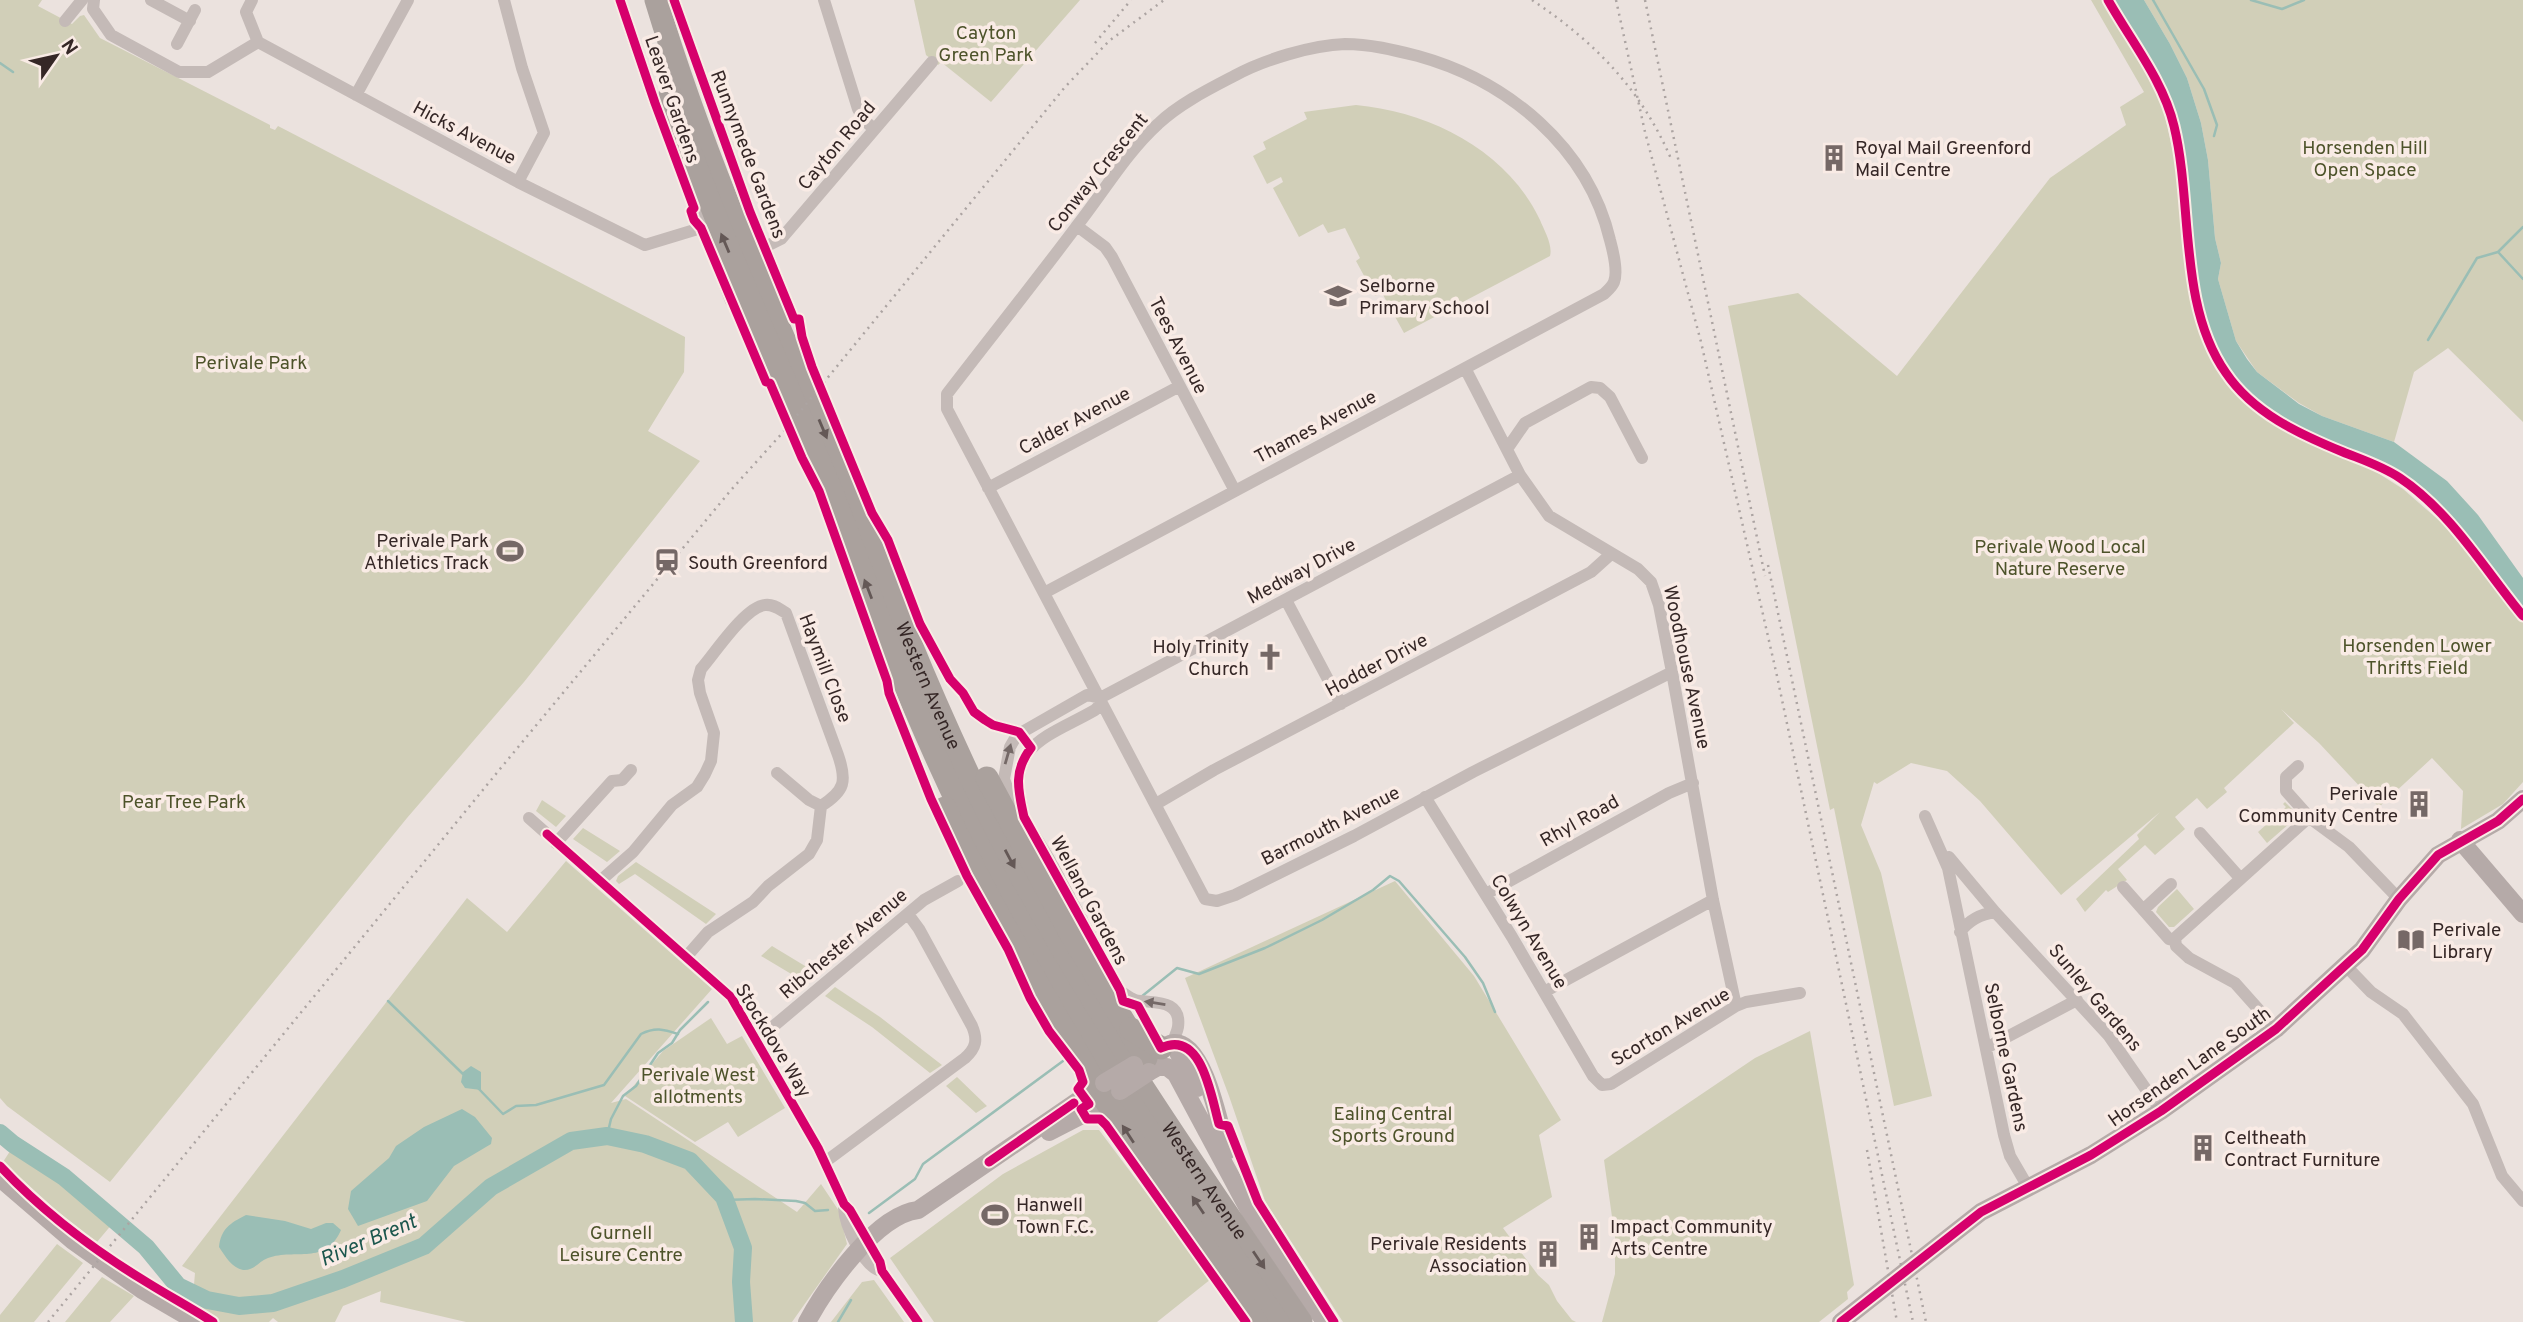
<svg xmlns="http://www.w3.org/2000/svg" width="2523" height="1322" font-family="Overpass,sans-serif">
  <rect width="100%" height="100%" fill="#ebe2de"/>
  <path fill="#d1cfb8" d="M0 0H42L38 6 72 24 80 16 84 15 100 38 270 125V128L275 130 278 126 685 337 684 372 648 431 700 461 524 682 407 818 110 1182 7 1106 0 1098Z
    M914 0H1080L991 102 941 62 938 65 926 55Z
    M2091 0H2103L2155 85 2164 112 2177 170 2195 311 2215 362 2231 386 2266 418 2289 432 2362 463 2403 489 2442 523 2523 620V782L2503 804 2461 829 2463 791 2432 758 2379 807 2319 743 2281 709 2294 723 2224 788 2227 792 2207 809 2197 798 2175 817 2185 829 2155 855 2145 845 2118 869 2127 880 2108 892 2106 890 2085 912 2076 899 2139 839 2137 835 2160 812 2061 895 1980 801 1947 771 1911 763 1877 784 1874 782 1861 825 1881 873 1932 1096 1894 1106 1834 808 1830 810 1728 306 1798 293 1897 376 2050 178 2126 125 2120 107 2144 92Z
    M2144 0H2523V422L2448 348 2414 372 2394 442 2322 416 2299 403 2257 372 2236 341 2218 279 2221 263 2215 238 2208 160 2201 123 2187 78 2170 44Z
    M1356 105C1430 112 1507 150 1540 220 1544 230 1553 245 1550 256L1404 333 1382 293 1375 296 1356 261 1360 258 1345 228 1328 233 1323 224 1299 237 1273 188 1283 182 1281 177 1267 184 1253 156 1266 149 1263 142 1307 119 1304 112Z
    M542 800 566 816 556 827 536 811Z
    M2285 802 2297 814V817L2267 843 2258 832 2286 807 2283 804Z
    M583 828 620 851 607 862 573 839Z
    M566 861 712 989 611 1103 626 1099 797 1212 821 1184 839 1211 847 1244 792 1322H466L380 1302 381 1291 343 1306 335 1322H278L273 1318 269 1322H219L190 1301 193 1296 195 1273 182 1266 467 898 507 932Z
    M636 862 716 914 706 924 635 874 619 884 616 881 618 876Z
    M1395 881 1474 976 1561 1120 1539 1135 1552 1197 1503 1228 1538 1275 1549 1285 1557 1301 1572 1320 1576 1322H1343L1265 1201 1229 1096 1185 978Z
    M2177 889 2194 909 2174 927H2169L2156 912 2158 907Z
    M772 946 820 975 808 984 761 956Z
    M835 987 880 1017 942 1065 930 1073 872 1027 825 996Z
    M711 1018 727 1044 742 1036 785 1108 738 1137 728 1122 695 1142 625 1096 663 1051Z
    M1810 1031 1854 1285 1847 1292 1848 1299 1819 1322H1602L1615 1274V1233L1622 1236 1631 1234 1622 1235 1614 1231 1604 1160 1755 1058Z
    M957 1077 987 1106 976 1113 946 1086Z
    M1083 1130H1099L1211 1279 1157 1322H934L890 1258 1003 1174Z
    M12 1148 64 1181 113 1223 97 1242 57 1211 3 1162Z
    M57 1244 83 1263 34 1322H0V1315Z
    M102 1277 134 1296 110 1322H65Z
    M874 1280 904 1322H831L862 1282Z"/>
  <path fill="#9abeb5" d="M2111 0H2144L2170 44 2187 78 2201 123 2208 160 2215 238 2221 263 2218 279 2236 341 2247 359 2257 372 2299 404 2322 416 2394 442 2447 481 2478 515 2523 578V613C2486 566 2450 510 2401 475 2378 458 2348 451 2323 441 2287 427 2246 403 2226 369 2183 296 2195 207 2177 126 2167 79 2134 42 2111 0Z
    M471 1066 481 1072V1090L465 1088 461 1082 463 1072Z
    M462 1109 475 1117 492 1138 491 1144 454 1166 427 1201 358 1226 348 1209 351 1191 389 1158 396 1146 424 1127Z
    M246 1215 285 1221 311 1229 326 1223H333L341 1230C325 1266 296 1248 268 1258 259 1261 254 1271 243 1270 232 1268 225 1256 219 1247 221 1229 230 1223 246 1215Z"/>
  <g fill="none" stroke-linecap="round" stroke-linejoin="round">
    <path stroke="#9abeb5" stroke-width="2.5" d="M2153 0 2204 89 2217 125 2214 136
      M2251 0 2282 9 2304 0
      M0 63 13 72
      M2499 253 2523 279
      M2428 340 2477 258 2498 252 2523 227
      M1141 997 1177 968 1199 974 1265 948 1322 920 1373 890 1390 876 1399 881 1465 957 1483 983 1495 1012
      M388 1001 463 1074
      M478 1088 503 1114 516 1106 536 1105 604 1085 641 1034C655 1027 663 1029 678 1034
      M607 1136 611 1119 623 1096 636 1086 658 1053 672 1043 680 1030 708 1002
      M725 1200 755 1199 796 1201 805 1203 815 1211 828 1210
      M869 1213 915 1179 923 1164 1063 1061
      M838 1322 851 1300"/>
    <path stroke="#9abeb5" stroke-width="18" d="M0 1133 13 1144 64 1177 146 1247 178 1286 207 1300 239 1306 273 1303 343 1279 424 1246 491 1187 571 1141 607 1136 645 1144 690 1161 724 1197 743 1248 741 1282 744 1322"/>
    <path stroke="#c4bab7" stroke-width="12" d="M94 0 93 9 111 35 179 72H208L258 42
      M151 0 190 21
      M252 0 246 12 258 42 518 182 645 245 701 228
      M504 0 522 68 544 133 518 182
      M620 0 655 103 731 301
      M674 0 750 212 794 319
      M824 0 858 109 864 120 874 129
      M65 21 82 0
      M177 44 195 10
      M356 95 408 0
      M1077 226 1105 247 1112 257 1235 491
      M765 247 781 239 932 62
      M1465 368 1520 475 1549 516 1638 569 1651 582 1659 605 1672 672 1713 900 1736 1006
      M1507 449 1525 423 1591 387 1600 388 1610 397 1642 458
      M988 488 1178 387
      M1044 593 1604 294C1608 290 1612 287 1614 282 1618 272 1613 251 1610 240 1588 147 1508 81 1418 56 1394 50 1370 44 1345 44 1312 45 1263 60 1234 76 1209 89 1179 104 1158 124 1126 153 1103 193 1076 227 1034 283 990 338 947 394V409L1205 899 1217 901 1235 895 1354 836 1473 772 1672 672
      M1286 600 1341 704
      M963 693 974 712 985 720 993 725 1019 732 1031 748
      M1100 698 1520 475
      M1100 698 1087 695 1017 735 1010 747 1004 779 1009 793 1049 859 1120 990 1124 1009
      M2298 766 2286 777V791L2311 819
      M777 773 809 800 821 806
      M1425 797 1512 937 1593 1076 1602 1085 1611 1084 1736 1006 1746 1002 1800 993
      M1156 804 1214 770 1591 572 1611 554
      M1022 806C1006 744 1050 736 1095 710L1099 706 1100 698
      M1925 816 1948 868 2004 1135 2010 1156 2028 1187
      M529 818 731 997 818 1148 844 1204 850 1210 880 1262 882 1271 918 1322
      M2200 833 2240 878
      M556 843 612 781 622 780 631 770
      M1949 857 1995 912 2109 1036 2161 1111
      M600 881 633 852 672 805 697 787 705 774 711 761 714 733 700 693 698 680 701 669C715 653 745 607 765 605 774 604 779 609 786 613L838 755C847 781 845 791 821 806L817 840 809 854 768 886 753 902 708 932 687 956
      M2123 887 2169 939 2174 940
      M1486 894 1669 793 1693 783
      M2143 910 2171 884
      M1960 932C1969 920 1981 914 1995 912
      M2346 966 2371 992 2403 1014 2473 1104 2502 1176 2523 1201
      M1120 991C1125 994 1129 998 1135 1000 1150 1004 1182 997 1178 1027 1177 1033 1174 1037 1173 1043
      M1544 992 1713 900
      M2276 1029 2235 983 2189 958 2176 946 2175 938 2306 820 2311 819 2349 847 2399 899
      M757 1040 924 900 958 881
      M1986 1048 2077 1000
      M825 1162 965 1058C976 1048 978 1040 972 1026L919 929 908 914
      M844 1208C845 1225 863 1268 882 1271"/>
    <path stroke="#b5aaa8" stroke-width="18" d="M2460 840 2523 914
      M1173 1043 1197 1088
      M1150 1056C1157 1051 1166 1044 1174 1043 1205 1042 1220 1128 1227 1151
      M1149 1072 1158 1067H1167L1176 1074 1250 1212 1325 1322
      M1049 1132 1084 1114 1115 1094
      M0 1178 73 1241 142 1290 197 1322
      M807 1322C826 1287 876 1215 918 1210L1104 1083
      M1841 1322 1981 1212 2091 1155 2161 1111 2276 1029 2362 950 2399 899 2438 855 2498 821 2523 799"/>
    <g stroke="#aaa19d" stroke-width="23">
      <path id="s1" d="M656 0C703 156 770 306 834 456 861 517 884 580 910 642 939 713 971 782 1005 851 1089 1017 1197 1169 1301 1322"/>
      <path d="M670 94C715 227 775 355 829 485 851 540 870 597 892 653 921 725 953 798 990 867 1075 1026 1176 1173 1278 1322"/>
      <path d="M987 778 1072 936 1146 1058"/>
      <path d="M945 808C988 905 1045 994 1097 1087"/>
      <path d="M1131 1029 1161 1048"/>
      <path d="M1105 1100 1256 1322"/>
    </g>
    <path stroke="#aca4a2" stroke-width="2.5" stroke-dasharray="2 5" stroke-linecap="butt" d="M1532 0C1595 42 1642 90 1672 161
      M1616 0 1645 132 1701 342 1777 676 1913 1322
      M1645 0 1765 576
      M1095 43 1131 0
      M1768 565 1926 1322
      M1867 1150 1897 1322
      M48 1322 500 769 731 490 785 430 1065 87 1109 41 1164 0"/>
    <path stroke="#b5aaa8" stroke-width="18" d="M1104 1083 1134 1065
      M1120 1091 1149 1072"/>
    <defs>
      <path id="cycleway" d="M620 0 655 103 694 208 691 211 694 220 701 228 766 382 770 383 802 458 819 491 887 681 889 693 931 799 967 876 1008 949 1030 998 1049 1031 1079 1070 1083 1082 1078 1089 1089 1104 1081 1109 1087 1119H1100L1106 1125 1246 1322
        M674 0 750 212 794 319H799L802 337 812 367 872 513 888 540 920 624 950 679 963 693 974 712 985 720 993 725 1019 732 1031 748C1013 771 1018 790 1024 817L1120 990 1123 1001 1138 1006 1161 1048C1202 1029 1211 1096 1219 1124L1228 1126 1258 1202 1334 1322
        M2108 0C2131 41 2163 80 2174 126 2193 204 2178 305 2226 373 2253 413 2299 434 2343 452 2363 460 2382 466 2400 478 2451 512 2485 570 2523 616
        M547 834 731 997 818 1148 844 1204 850 1210 880 1262 882 1271 918 1322
        M989 1162 1074 1103
        M0 1166C42 1211 95 1251 148 1283 169 1296 191 1308 213 1322
        M1841 1322 1981 1212 2091 1155 2161 1111 2276 1029 2362 950 2399 899 2438 855 2498 821 2523 799"/>
    </defs>
    <use href="#cycleway" stroke="#f9ebe5" stroke-width="13"/>
    <use href="#cycleway" stroke="#d6006c" stroke-width="9"/>
  </g>
  <defs><path id="oneway-solid" d="M-6-.8H1V-3.2L6.5 0L1 3.2V.8H-6Z" transform="scale(1.75)"/></defs>
  <g fill="#645856">
    <use href="#oneway-solid" transform="translate(725 243) rotate(-113)"/>
    <use href="#oneway-solid" transform="translate(823 429) rotate(67)"/>
    <use href="#oneway-solid" transform="translate(868 589) rotate(-111)"/>
    <use href="#oneway-solid" transform="translate(1010 859) rotate(62)"/>
    <use href="#oneway-solid" transform="translate(1128 1134) rotate(-123)"/>
    <use href="#oneway-solid" transform="translate(1198 1205) rotate(-124)"/>
    <use href="#oneway-solid" transform="translate(1259 1260) rotate(56)"/>
  </g>
  <g fill="#756967">
    <use href="#oneway-solid" transform="translate(1008 754) rotate(-74)"/>
    <use href="#oneway-solid" transform="translate(1155 1003) rotate(-171)"/>
  </g>
  <defs>
    <symbol id="building-bare" viewBox="-9 -9 18 18"><path d="M-4-6H4V6H1V3H-1V6H-4ZM-2.5-4.3h1.7v1.8h-1.7ZM.8-4.3h1.7v1.8H.8ZM-2.5-1h1.7V.8h-1.7ZM.8-1h1.7V.8H.8Z" fill="#756866" stroke="#f9ebe5" stroke-width="2.5" paint-order="stroke"/></symbol>
    <symbol id="school-bare" viewBox="-9 -9 18 18"><path d="M0-5L7-2L0 1L-7-2ZM-4 1L0 2.5L4 1V4Q0 6-4 4Z" fill="#756866" stroke="#f9ebe5" stroke-width="2.5" paint-order="stroke"/></symbol>
    <symbol id="stadium-bare" viewBox="-9 -9 18 18"><path d="M0-5a6.5 5 0 1 0 0 10a6.5 5 0 1 0 0-10ZM-3.5-1.8h7v3.6h-7Z" fill="#756866" stroke="#f9ebe5" stroke-width="2.5" paint-order="stroke"/></symbol>
    <symbol id="station-bare" viewBox="-9 -9 18 18"><path d="M-3-6H3Q5-6 5-4V2Q5 4 3 4L4.5 6H3L1.5 4h-3L-3 6H-4.5L-3 4Q-5 4-5 2V-4Q-5-6-3-6ZM-3.5-4v3h7v-3ZM-3.5 1v1.5H-2V1ZM2 1v1.5H3.5V1Z" fill="#756866" stroke="#f9ebe5" stroke-width="2.5" paint-order="stroke"/></symbol>
    <symbol id="church-bare" viewBox="-9 -9 18 18"><path d="M-1.2-6h2.4v3.5h3.3v2.4h-3.3V6h-2.4V-.1h-3.3v-2.4h3.3Z" fill="#756866" stroke="#f9ebe5" stroke-width="2.5" paint-order="stroke"/></symbol>
    <symbol id="library-bare" viewBox="-9 -9 18 18"><path d="M-6-4Q-3-5.5-.7-3.5V5Q-3 3-6 4ZM6-4Q3-5.5 .7-3.5V5Q3 3 6 4Z" fill="#756866" stroke="#f9ebe5" stroke-width="2.5" paint-order="stroke"/></symbol>
  </defs>
  <g fill-rule="evenodd">
    <use href="#building-bare" x="1815" y="139" width="38" height="38"/>
    <use href="#school-bare" x="1319" y="277" width="38" height="38"/>
    <use href="#stadium-bare" x="491" y="532" width="38" height="38"/>
    <use href="#station-bare" x="648" y="543" width="38" height="38"/>
    <use href="#church-bare" x="1251" y="638" width="38" height="38"/>
    <use href="#building-bare" x="2400" y="785" width="38" height="38"/>
    <use href="#library-bare" x="2392" y="921" width="38" height="38"/>
    <use href="#building-bare" x="2184" y="1129" width="38" height="38"/>
    <use href="#stadium-bare" x="976" y="1196" width="38" height="38"/>
    <use href="#building-bare" x="1570" y="1218" width="38" height="38"/>
    <use href="#building-bare" x="1529" y="1235" width="38" height="38"/>
  </g>
  <g text-anchor="middle" stroke-width="7" stroke-linejoin="round" paint-order="stroke">
    <g font-size="19" fill="#4d532a" stroke="#f9ebe5">
      <text x="986" y="39">Cayton<tspan x="986" dy="22">Green Park</tspan></text>
      <text x="2365" y="154">Horsenden Hill<tspan x="2365" dy="22">Open Space</tspan></text>
      <text x="251" y="369">Perivale Park</text>
      <text x="2060" y="553">Perivale Wood Local<tspan x="2060" dy="22">Nature Reserve</tspan></text>
      <text x="2417" y="652">Horsenden Lower<tspan x="2417" dy="22">Thrifts Field</tspan></text>
      <text x="184" y="808">Pear Tree Park</text>
      <text x="698" y="1081">Perivale West<tspan x="698" dy="22">allotments</tspan></text>
      <text x="1393" y="1120">Ealing Central<tspan x="1393" dy="22">Sports Ground</tspan></text>
      <text x="621" y="1239">Gurnell<tspan x="621" dy="22">Leisure Centre</tspan></text>
    </g>
    <g font-size="19" fill="#352726" stroke="#f9ebe5">
      <text transform="translate(673 99) rotate(71)" y="7">Leaver Gardens</text>
      <text transform="translate(465 132) rotate(28)" y="7">Hicks Avenue</text>
      <text transform="translate(836 145) rotate(-50)" y="7">Cayton Road</text>
      <text transform="translate(749 154) rotate(69)" y="7">Runnymede Gardens</text>
      <text transform="translate(1097 172) rotate(-51)" y="7">Conway Crescent</text>
      <text transform="translate(1179 345) rotate(63)" y="7">Tees Avenue</text>
      <text transform="translate(1074 420) rotate(-28)" y="7">Calder Avenue</text>
      <text transform="translate(1315 426) rotate(-28)" y="7">Thames Avenue</text>
      <text transform="translate(1301 570) rotate(-28)" y="7">Medway Drive</text>
      <text transform="translate(1376 664) rotate(-28)" y="7">Hodder Drive</text>
      <text transform="translate(1688 667) rotate(78)" y="7">Woodhouse Avenue</text>
      <text transform="translate(826 668) rotate(69)" y="7">Haymill Close</text>
      <text dy="7" stroke="none"><textPath href="#s1" startOffset="738">Western Avenue</textPath></text>
      <text transform="translate(1579 820) rotate(-29)" y="7">Rhyl Road</text>
      <text transform="translate(1330 825) rotate(-27)" y="7">Barmouth Avenue</text>
      <text transform="translate(1090 900) rotate(62)" y="7">Welland Gardens</text>
      <text transform="translate(1530 931) rotate(59)" y="7">Colwyn Avenue</text>
      <text transform="translate(843 943) rotate(-40)" y="7">Ribchester Avenue</text>
      <text transform="translate(2096 997) rotate(50)" y="7">Sunley Gardens</text>
      <text transform="translate(1670 1026) rotate(-31)" y="7">Scorton Avenue</text>
      <text transform="translate(774 1040) rotate(59)" y="7">Stockdove Way</text>
      <text transform="translate(2007 1057) rotate(78)" y="7">Selborne Gardens</text>
      <text transform="translate(2189 1066) rotate(-35)" y="7">Horsenden Lane South</text>
      <text dy="7" stroke="none"><textPath href="#s1" startOffset="1306">Western Avenue</textPath></text>
    </g>
    <g font-size="19" fill="#352726" stroke="#f9ebe5" text-anchor="start">
      <text x="1855" y="154">Royal Mail Greenford<tspan x="1855" dy="22">Mail Centre</tspan></text>
      <text x="1359" y="292">Selborne<tspan x="1359" dy="22">Primary School</tspan></text>
      <text x="489" y="547" text-anchor="end">Perivale Park<tspan x="489" dy="22">Athletics Track</tspan></text>
      <text x="688" y="569">South Greenford</text>
      <text x="1249" y="653" text-anchor="end">Holy Trinity<tspan x="1249" dy="22">Church</tspan></text>
      <text x="2398" y="800" text-anchor="end">Perivale<tspan x="2398" dy="22">Community Centre</tspan></text>
      <text x="2432" y="936">Perivale<tspan x="2432" dy="22">Library</tspan></text>
      <text x="2224" y="1144">Celtheath<tspan x="2224" dy="22">Contract Furniture</tspan></text>
      <text x="1016" y="1211">Hanwell<tspan x="1016" dy="22">Town F.C.</tspan></text>
      <text x="1610" y="1233">Impact Community<tspan x="1610" dy="22">Arts Centre</tspan></text>
      <text x="1527" y="1250" text-anchor="end">Perivale Residents<tspan x="1527" dy="22">Association</tspan></text>
    </g>
    <g font-size="21" font-style="italic" fill="#1b564d" stroke="#f9ebe5">
      <text transform="translate(368 1240) rotate(-23)" y="7">River Brent</text>
    </g>
  </g>
  <g transform="translate(56 56) rotate(56)" stroke="#f9ebe5" stroke-width="5" paint-order="stroke">
  <path d="M0-5L12 26L0 18L-12 26Z" fill="#352726"/>
  <text y="-10" font-size="19" font-weight="bold" text-anchor="middle" fill="#352726">N</text>
  </g>
</svg>
